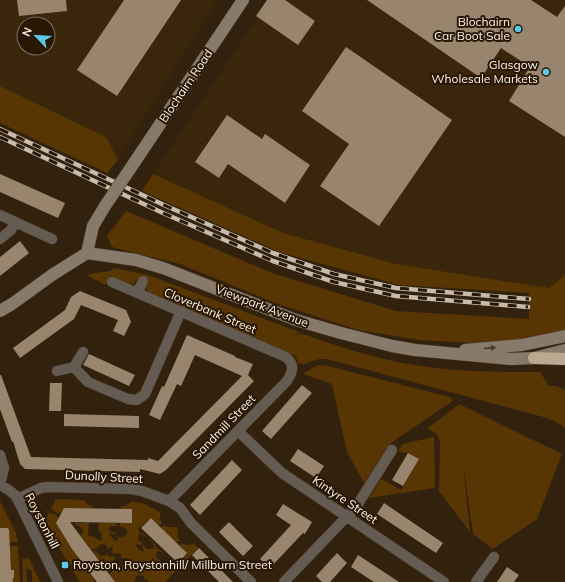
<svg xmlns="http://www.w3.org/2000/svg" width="565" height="582" font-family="Mulish,sans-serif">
  <rect width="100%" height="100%" fill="#31210d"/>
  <path fill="#3a260b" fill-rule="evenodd" d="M0 0H217L118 160 106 137 0 86ZM24 24H48V48H24Z
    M269 0H565V275L549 288 396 264 283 233 153 174Z"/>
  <path fill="#583604" d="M0 86 106 137 118 160 107 173 0 123Z
    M153 174 283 233 396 264 549 288 565 275V333L490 344 418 340 358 330 278 304 180 264 112 247 107 236 126 211 272 273 396 311 529 319V293L399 285 279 252 142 191Z
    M114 268 148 275 299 332 294 337 300 333C337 346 376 359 415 365 455 372 499 372 540 372L549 386H557L565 390V428L560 424 547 418 327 359H319L302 365 301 363 298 364 296 356 148 292 146 288 149 281 139 277 134 283 129 285 110 276 106 285 88 276V275L95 273 111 271Z
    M320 365 328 366 450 397 453 400 451 402 391 443 385 450 364 483 347 452 332 384 303 374 312 368Z
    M459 404 562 454 537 519 493 549 473 534 463 463 470 532 439 491 440 443 438 435 428 428Z
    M434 437 435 488 369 498 381 479 401 490 419 459 408 453 398 452 402 444Z
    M56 499 84 500 88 505 93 506 92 508H64L61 513 60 512 59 514 51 509Z
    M0 501 16 533 18 542H10L9 541V530L0 529Z
    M132 501 144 504 160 512V519L162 524 158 525 151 518 138 529 139 532 144 534 148 538 140 533 138 537V540L142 543 140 546 138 543 135 546 138 548V551L139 549 142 552 144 550 142 547 144 545 146 549H153L154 548V544L149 539H150L155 544 157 549 162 551 166 555 162 552 157 551 156 557 161 561 158 563 156 561 153 563 156 566 155 567 156 568 157 567 160 570 162 567 160 565 162 562 165 567H170L172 564 168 556 172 561 174 566H177L178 563 187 553 180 546 181 543 187 545 194 544 198 548 165 582H148V580L144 579 143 576 137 575 134 582H115L109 574C111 572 115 570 116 567L127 566 130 563 131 559 121 558V554L112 553 113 547H110L108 550 107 546 104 544 99 545 96 549 92 550 81 536 83 532 82 528 74 523H89L88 536H92L101 541 102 535 98 528 99 523H115V525H118V526H111L108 529 110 531 117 533 114 535 112 532 109 535 116 541 118 539 116 536 117 535 118 537 122 538 128 533 126 528 120 527V523H132V509H122L120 507 127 505Z
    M49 512 58 516 57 517 59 518 56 523 72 549 79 557 78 558 79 560 69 566 45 520Z
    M163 525C169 529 174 525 178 529L177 536 180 541 176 542 162 529Z
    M10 546H18L20 582H13L14 576 13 570H0V561L11 559 10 554H9V547Z
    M94 551H96L100 556 106 555 108 552V556L115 557 113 568 107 572 93 552Z
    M29 558 40 582H32V571L29 569H26L27 582H23L22 559Z
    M80 561 81 563 82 562 95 579 94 582H80L71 568Z"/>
  <path fill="#99856e" d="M17 0H66L67 11 19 16Z
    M124 0H181L117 96 77 70Z
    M267 0H285L315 21 298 45 256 16Z
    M367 0H531L557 17 565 6V137L509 101 530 67 501 48 481 78Z
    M346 47 452 120 379 226 320 186 349 144 302 111Z
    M227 115 262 139 265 134 310 165 285 203 228 164 219 178 195 162Z
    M0 174 65 203 58 218 0 192Z
    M20 241 29 253 0 276V257Z
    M80 291 126 310 131 322 124 336 113 331 118 320 81 305 74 319 20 358 13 348 65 310 71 297Z
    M187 335 235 356V357L253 364 248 375 254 381 166 470 160 474 140 469V472L25 469 20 464 13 441 12 442 0 409V375H1L31 457 148 460V458L158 461 242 376 195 355 181 386 177 384 160 420 149 415 162 386 164 387Z
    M89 354 135 375 129 386 83 365Z
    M50 383H62L61 411H49Z
    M302 385 312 393 271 439 262 431Z
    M64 414 139 416V428L64 426Z
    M298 449 324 466 316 478 290 461Z
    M408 453 419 459 403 486 392 480Z
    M232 460 242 470 200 515 190 505Z
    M384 503 443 543 436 553 377 514Z
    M283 504 312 522 305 534 303 533 270 568 260 559 291 525 276 515Z
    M64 508 132 509V523L70 522 115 582H97L72 549 56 523Z
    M151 518 187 553 178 563 141 528Z
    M229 522 253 546 243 556 219 532Z
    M0 528H8L9 530 11 570H14V578H13V582H0Z
    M199 548 233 582H219L192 555Z
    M337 553 347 563 330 582H322L316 576Z
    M358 555 387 574 399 582H374L351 567Z
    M507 567 519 575 514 582H497Z"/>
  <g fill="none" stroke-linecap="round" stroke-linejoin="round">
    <defs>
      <path id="street" d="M0 215 52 239
        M0 239 11 230 15 222
        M112 282 286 357C295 365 293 371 287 381L169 501
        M137 293 143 281
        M74 367 88 382 128 399 137 400 145 394 181 311
        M57 371 74 367 83 352
        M238 431 282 473 444 582
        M0 455 4 468 0 485 9 490 16 496 58 582
        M17 499 41 488 48 487 131 489 142 491 169 501 180 508 191 523 251 582
        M284 582 356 507 392 450
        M476 582 494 557"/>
      <path id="secondary" d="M128 172 243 0
        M87 253 136 260 163 268 296 320 341 333 392 346 415 350 511 359 534 358 565 350
        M0 311 12 304 52 275 87 253 93 226 105 206
        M465 350 522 345 565 336"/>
      <path id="highway" d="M534 358 565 359"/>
    </defs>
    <use href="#street" stroke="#4e3e2b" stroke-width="11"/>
    <use href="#secondary" stroke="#4e3e2b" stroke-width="13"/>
    <use href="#highway" stroke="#4e3e2b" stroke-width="13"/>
    <use href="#street" stroke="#645b52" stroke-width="10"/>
    <use href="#secondary" stroke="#877a6b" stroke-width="12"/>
    <use href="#highway" stroke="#bca790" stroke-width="12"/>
    <defs>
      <path id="rail" d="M0 129 164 205 273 253 334 274 396 288 529 299
        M0 137 163 213 273 261 334 282 396 296 528 307"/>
    </defs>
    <use href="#rail" stroke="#c7bbac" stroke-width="4.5"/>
    <use href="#rail" stroke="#271704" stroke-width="3" stroke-dasharray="9" stroke-linecap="butt"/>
    <defs>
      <path id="secondary-bridge" d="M105 206 128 172"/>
    </defs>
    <use href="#secondary-bridge" stroke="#4e3e2b" stroke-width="13" stroke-linecap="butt"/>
    <use href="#secondary-bridge" stroke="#877a6b" stroke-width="12"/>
  </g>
  <defs><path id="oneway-solid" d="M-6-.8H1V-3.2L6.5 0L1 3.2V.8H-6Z"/></defs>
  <use fill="#493a28" href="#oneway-solid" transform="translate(490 348) rotate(-5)"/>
  <g fill="#5cc7e7" stroke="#271704" stroke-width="1.5">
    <circle cx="518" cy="29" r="4"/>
    <circle cx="546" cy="72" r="4"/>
    <rect x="61" y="561" width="8" height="8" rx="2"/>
  </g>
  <g text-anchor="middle" stroke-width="4" stroke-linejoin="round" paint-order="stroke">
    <g font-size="12" fill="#fdf2e6" stroke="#271704" text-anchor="end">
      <text x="510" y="26">Blochairn<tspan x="510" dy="14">Car Boot Sale</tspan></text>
      <text x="538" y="69">Glasgow<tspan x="538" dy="14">Wholesale Markets</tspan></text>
      <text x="73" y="569" text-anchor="start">Royston, Roystonhill/ Millburn Street</text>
    </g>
    <g font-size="12" fill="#fdf2e6" stroke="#271704">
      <text transform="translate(186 86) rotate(-56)" y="4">Blochairn Road</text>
      <text transform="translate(262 306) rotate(21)" y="4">Viewpark Avenue</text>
      <text transform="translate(210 311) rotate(23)" y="4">Cloverbank Street</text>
      <text transform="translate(224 427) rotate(-46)" y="4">Sandmill Street</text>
      <text transform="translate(104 477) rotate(3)" y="4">Dunolly Street</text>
      <text transform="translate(345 500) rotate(34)" y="4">Kintyre Street</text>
      <text transform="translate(42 521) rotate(63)" y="4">Roystonhill</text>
    </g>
  </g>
  <g transform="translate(36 36) rotate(295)"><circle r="19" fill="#271704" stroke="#7d6f5e"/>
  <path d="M0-3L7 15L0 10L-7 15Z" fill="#5cc7e7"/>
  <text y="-6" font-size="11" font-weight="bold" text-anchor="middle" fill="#fdf2e6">N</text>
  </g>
</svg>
